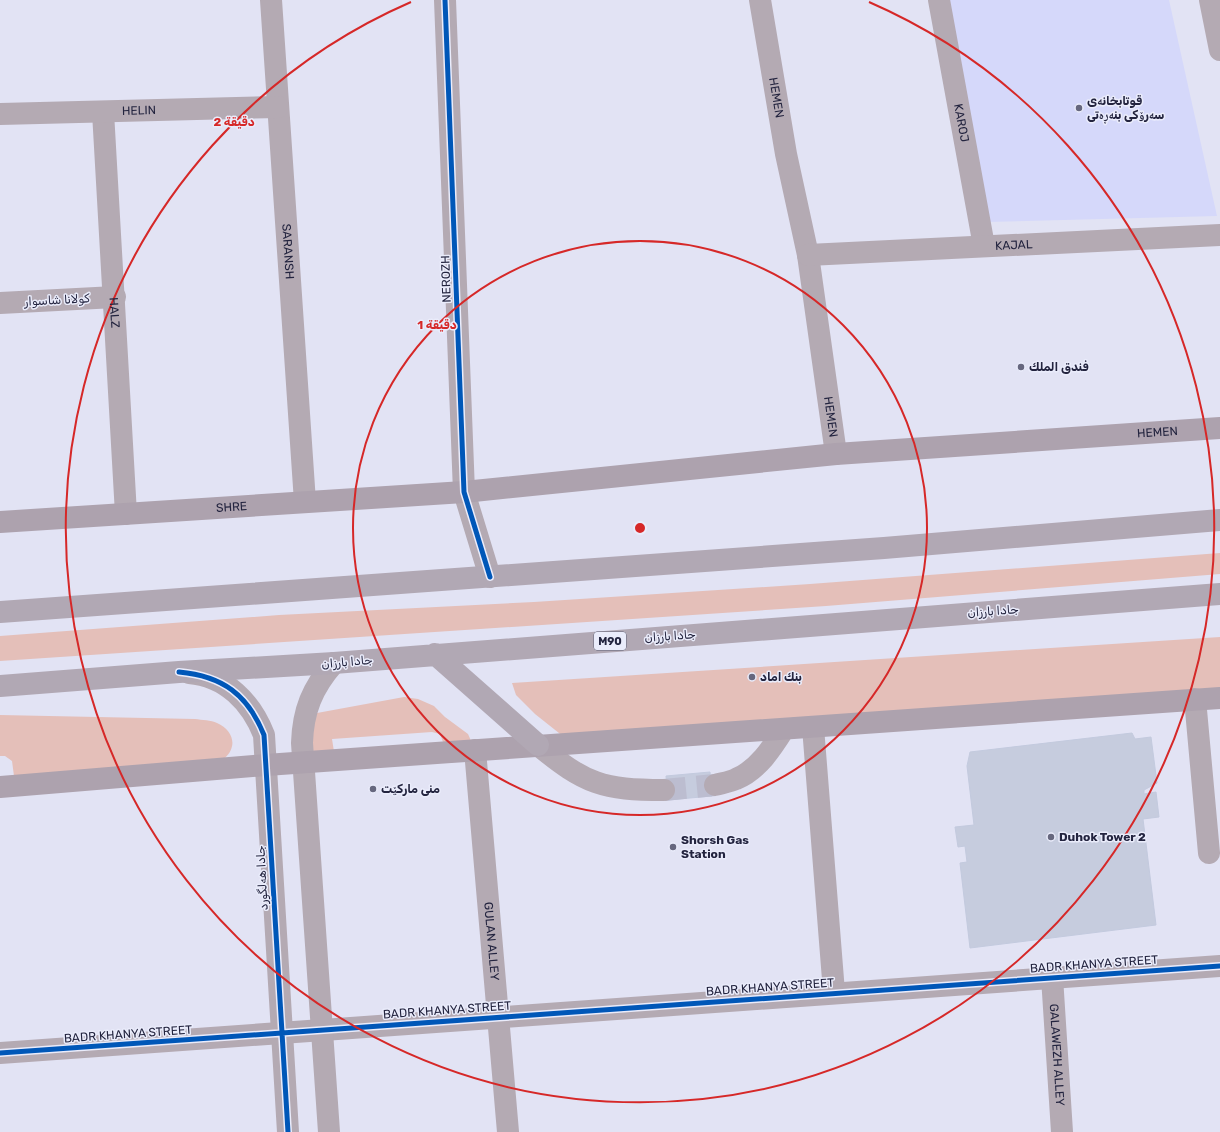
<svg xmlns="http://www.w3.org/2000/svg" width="1220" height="1132" font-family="Rubik,'Noto Naskh Arabic',sans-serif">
  <rect width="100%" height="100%" fill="#e2e3f4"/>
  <path fill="#d5d8fa" d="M946 0H1169L1217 216 986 222Z"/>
  <path fill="#e4bfb9" d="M1220 553V574L826 606 0 661V636L279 615 534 602 810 584Z
    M1220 637V691L564 737 535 714 516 695 512 683Z
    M404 697 418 699 434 706 445 717 468 734 472 743 443 742 440 734 432 732 332 739 335 758 315 759 308 742 317 713Z
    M0 715 195 719C202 720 211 720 217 723 233 730 238 746 225 758L14 776 12 761 5 756H0Z"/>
  <path fill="#c6ccde" stroke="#c3cade" d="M1132 733 1135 739 1151 737 1157 783 1144 790V794L1156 792 1159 817 1143 819 1156 925 970 948 960 863 967 862 965 846 958 847 955 827 974 825 967 766 970 752Z
    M710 772 712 796 668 800 666 776Z"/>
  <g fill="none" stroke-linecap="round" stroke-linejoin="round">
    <path stroke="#bcbdd0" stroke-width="22" stroke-dasharray="22 11" stroke-linecap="butt" d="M664 790 715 785"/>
    <g stroke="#b4aab3" stroke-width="22">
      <path id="s1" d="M271 0 305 502"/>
      <path d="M445 0 464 492 490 577"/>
      <path id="s2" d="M760 0 786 154 808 255 836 454"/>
      <path id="s3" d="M939 0 984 246"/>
      <path d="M1210 0 1220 50"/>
      <path id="s4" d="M103 112 126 514"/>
      <path id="s5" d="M0 114 278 107"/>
      <path id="s6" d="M808 255 1220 235"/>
      <path d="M0 303 115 297"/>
      <path d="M189 673C226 676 251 702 264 735L288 1132"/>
      <path d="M1195 699 1209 853"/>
      <path d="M813 727 834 992"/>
      <path d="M538 745C585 784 603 790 664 790"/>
      <path id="s7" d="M475 750 508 1132"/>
      <path d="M715 785C722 783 730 782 736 779 758 770 772 748 784 729"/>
      <path id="s8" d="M1052 977 1062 1132"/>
      <path d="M0 1053 1220 966"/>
      <path d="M329 1132 302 743C303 711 312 688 334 663"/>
    </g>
    <g stroke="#ada2ae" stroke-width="22">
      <path id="s9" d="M0 522 464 492 836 454 1220 428"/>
      <path d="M0 787 266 765 1220 698"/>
    </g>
    <path stroke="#b1a8b4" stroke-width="22" d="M0 612 884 548 1220 520
      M435 654 538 745
      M0 686 179 672 334 663 1220 594"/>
    <defs>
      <path id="cycleway" d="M445 0 464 492 490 577
        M179 672C223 676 248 695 264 735L288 1132
        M0 1053 1220 966"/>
    </defs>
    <use href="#cycleway" stroke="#eaecfb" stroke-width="8"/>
    <use href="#cycleway" stroke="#0057b8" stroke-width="5"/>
  </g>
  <g fill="none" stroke="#d62828" stroke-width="2">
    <circle cx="640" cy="528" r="287"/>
    <path d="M869 2A574 574 0 1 1 411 2"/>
  </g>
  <g fill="#66677e" stroke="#eaecfb" stroke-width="1.5">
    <circle cx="1079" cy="108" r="4"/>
    <circle cx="1021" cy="367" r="4"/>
    <circle cx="752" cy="677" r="4"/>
    <circle cx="373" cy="789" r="4"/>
    <circle cx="1051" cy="837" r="4"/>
    <circle cx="673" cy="847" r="4"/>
  </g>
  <g text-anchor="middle" stroke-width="3" stroke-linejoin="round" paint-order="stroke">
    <rect fill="#eaecfb" stroke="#5f6077" stroke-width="1" x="594" y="632" width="32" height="18" rx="3"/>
    <g font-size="11" font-weight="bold" fill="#23243f">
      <text x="610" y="645">M90</text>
    </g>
    <g font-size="12" fill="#23243f" stroke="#eaecfb">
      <text dy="4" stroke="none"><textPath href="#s2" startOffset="99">HEMEN</textPath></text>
      <text dy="4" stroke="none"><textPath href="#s5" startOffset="139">HELIN</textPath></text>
      <text dy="4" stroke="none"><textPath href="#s3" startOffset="125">KAROJ</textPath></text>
      <text dy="4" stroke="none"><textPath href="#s6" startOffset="206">KAJAL</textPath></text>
      <text dy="4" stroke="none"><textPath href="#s1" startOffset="252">SARANSH</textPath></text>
      <text transform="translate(446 279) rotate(-92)" y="4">NEROZH</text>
      <text transform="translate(57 300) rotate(-3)" y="4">كولانا شاسوار</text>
      <text dy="4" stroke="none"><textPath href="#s4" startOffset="201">HALZ</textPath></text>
      <text dy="4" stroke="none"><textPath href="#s2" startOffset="423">HEMEN</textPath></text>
      <text dy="4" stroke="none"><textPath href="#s9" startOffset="1161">HEMEN</textPath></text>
      <text dy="4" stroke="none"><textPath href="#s9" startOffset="232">SHRE</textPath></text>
      <text transform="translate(993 611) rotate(-4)" y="4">جادا بارزان</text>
      <text transform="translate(670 636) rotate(-4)" y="4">جادا بارزان</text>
      <text transform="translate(347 662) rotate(-5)" y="4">جادا بارزان</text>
      <text transform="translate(262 878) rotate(-93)" y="4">جادا هەلگورد</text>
      <text dy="4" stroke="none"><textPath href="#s7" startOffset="192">GULAN ALLEY</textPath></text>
      <text transform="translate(1094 964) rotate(-4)" y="4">BADR KHANYA STREET</text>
      <text transform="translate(770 987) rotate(-4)" y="4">BADR KHANYA STREET</text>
      <text transform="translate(447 1010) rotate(-4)" y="4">BADR KHANYA STREET</text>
      <text transform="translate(128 1034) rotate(-4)" y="4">BADR KHANYA STREET</text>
      <text dy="4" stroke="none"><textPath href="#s8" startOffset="78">GALAWEZH ALLEY</textPath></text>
    </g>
    <g font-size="12" font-weight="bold" fill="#23243f" stroke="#eaecfb" text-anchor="start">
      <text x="1087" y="105">قوتابخانەی<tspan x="1087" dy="14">سەرۆکی بنەڕەتی</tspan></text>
      <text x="1029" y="371">فندق الملك</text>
      <text x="760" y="681">بنك اماد</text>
      <text x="381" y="793">منی مارکێت</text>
      <text x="1059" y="841">Duhok Tower 2</text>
      <text x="681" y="844">Shorsh Gas<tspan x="681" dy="14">Station</tspan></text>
    </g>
  </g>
  <circle cx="640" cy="528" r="6" fill="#d62828" stroke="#eaecfb" stroke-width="2"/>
  <g font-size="12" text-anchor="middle" font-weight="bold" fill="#d62828" stroke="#eaecfb" stroke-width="3" stroke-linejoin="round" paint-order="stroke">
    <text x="234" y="126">2 دقيقة</text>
    <text x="437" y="329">1 دقيقة</text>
  </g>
</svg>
